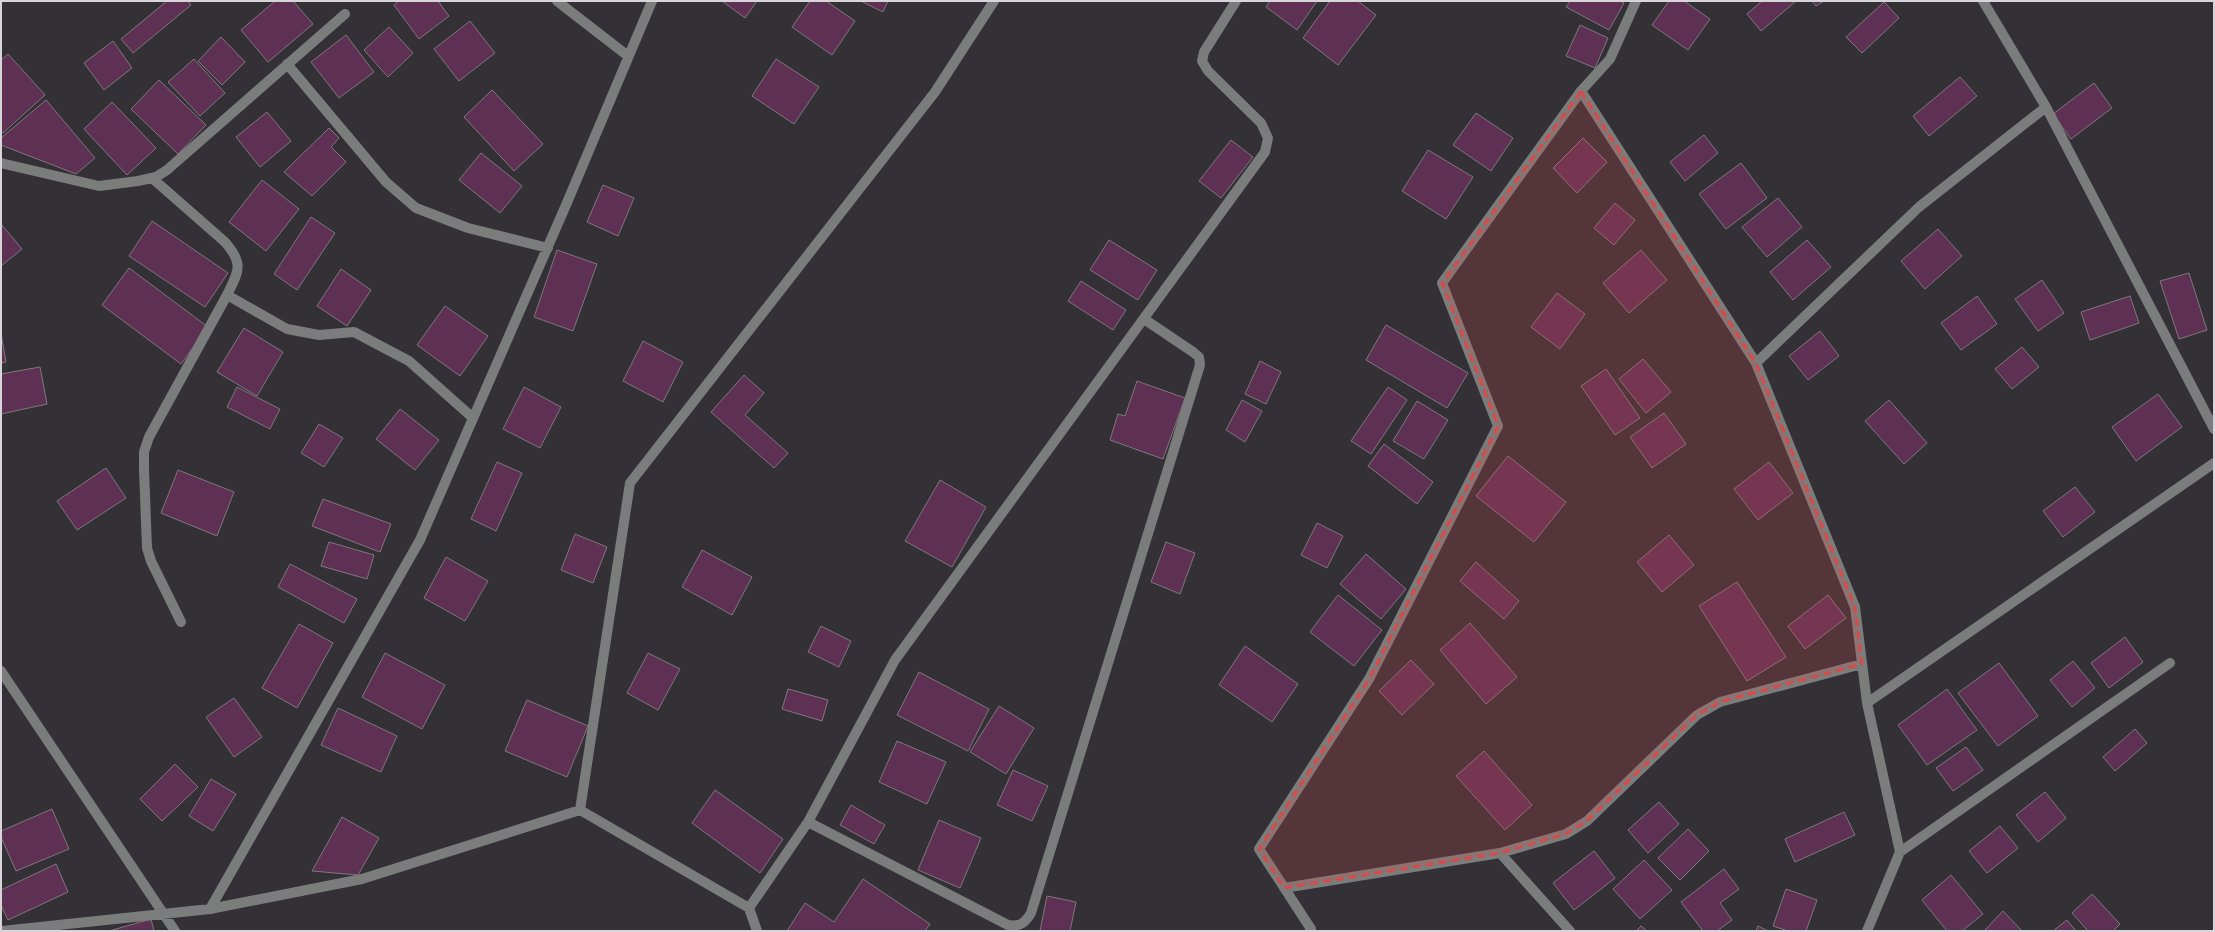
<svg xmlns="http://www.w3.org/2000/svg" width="2215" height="932" font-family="'Exo 2',sans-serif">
  <rect width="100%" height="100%" fill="#333036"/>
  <path fill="#5e3053" stroke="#7e787c" d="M167 1H188L191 5 133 53 121 39Z
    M275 1H293L313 24 268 62 241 30Z
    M399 1H438L449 16 419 39 394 5Z
    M722 1H757L745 18Z
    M810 1H826L855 21 832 55 792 27Z
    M861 1H888L883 12Z
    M1270 1H1317L1297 30 1266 7Z
    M1330 1H1358L1376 15 1338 65 1303 38Z
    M1570 1H1620L1624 3 1609 30 1566 7Z
    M1669 1H1684L1710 19 1688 50 1652 25Z
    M1762 1H1796L1761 31 1747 14Z
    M1812 1H1824L1816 6Z
    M1884 2 1899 18 1862 53 1846 37Z
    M470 21 495 53 459 81 434 49Z
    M1580 25 1608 38 1595 68 1566 56Z
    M389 27 413 53 388 77 364 50Z
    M346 35 374 72 339 98 311 62Z
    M221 37 245 62 222 85 198 61Z
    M113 41 132 68 104 90 84 63Z
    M8 54 45 95 3 133 1 131V60Z
    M194 59 225 93 200 116 168 82Z
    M776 59 819 87 794 124 752 96Z
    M1960 77 1977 96 1929 136 1913 116Z
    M159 80 206 125 178 154 131 109Z
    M2094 83 2112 108 2071 139 2053 114Z
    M492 90 543 144 514 171 464 117Z
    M46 100 95 158 76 174 1 145V138Z
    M112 102 156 148 127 175 84 129Z
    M267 112 291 141 260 167 236 137Z
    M1476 113 1513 138 1491 171 1453 145Z
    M329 128 339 138 331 147 346 162 312 196 284 172Z
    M1704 135 1718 153 1685 181 1670 162Z
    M1583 138 1607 162 1577 193 1553 168Z
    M1231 140 1253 157 1221 198 1199 181Z
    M1428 150 1473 177 1446 219 1402 191Z
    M481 153 522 186 500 213 459 180Z
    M1741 163 1767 198 1726 229 1699 194Z
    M262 180 299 209 266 251 229 222Z
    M603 185 634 198 618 236 587 222Z
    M1778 198 1802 227 1767 257 1742 227Z
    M1615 203 1635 220 1614 245 1594 228Z
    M311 217 335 233 297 290 274 274Z
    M152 221 228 273 205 307 129 256Z
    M1 224 22 249 1 266Z
    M1938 229 1962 256 1925 289 1901 261Z
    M1109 240 1157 270 1138 300 1090 270Z
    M1807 240 1831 267 1793 300 1770 272Z
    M557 250 597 264 573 331 534 317Z
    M1641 250 1667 280 1629 313 1603 283Z
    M129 268 208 327 181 364 102 305Z
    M341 269 371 290 347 326 317 306Z
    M2189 273 2207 330 2179 339 2160 281Z
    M2042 280 2064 313 2038 331 2015 299Z
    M1081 281 1126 310 1113 330 1068 301Z
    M1557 293 1585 314 1560 349 1531 327Z
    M1977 296 1997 324 1961 350 1941 323Z
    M2130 296 2139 323 2090 340 2081 312Z
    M445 306 488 336 460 376 417 345Z
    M1386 325 1468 373 1447 408 1366 360Z
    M244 328 283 352 257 396 217 372Z
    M1820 331 1839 356 1808 380 1789 356Z
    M1 333 6 362 1 363Z
    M643 341 683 362 663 402 623 381Z
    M2022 347 2039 367 2012 389 1995 369Z
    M1643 359 1671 392 1646 413 1619 379Z
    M1260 361 1281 372 1266 404 1245 394Z
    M40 367 47 404 1 414V374Z
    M1606 369 1640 418 1615 435 1581 386Z
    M744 375 764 393 745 415 788 453 774 468 711 412Z
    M1137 381 1185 398 1163 459 1110 440 1118 414 1125 416Z
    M237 387 280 409 270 429 227 407Z
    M524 387 561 407 540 448 503 429Z
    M1388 387 1407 400 1371 454 1351 441Z
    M2158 394 2182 427 2136 461 2112 427Z
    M1242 400 1262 411 1245 442 1226 430Z
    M1889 400 1927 443 1904 464 1865 421Z
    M1417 401 1448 420 1424 459 1393 441Z
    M400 409 439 440 415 470 376 439Z
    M1664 413 1686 444 1652 468 1630 437Z
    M319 424 343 438 324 467 301 453Z
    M1384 444 1433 482 1417 504 1368 466Z
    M1508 456 1566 502 1534 542 1476 496Z
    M497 462 522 473 496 531 471 519Z
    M1769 462 1793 493 1758 520 1734 489Z
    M106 468 126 498 77 530 57 501Z
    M178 470 234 492 217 536 161 513Z
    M940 480 986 507 952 567 905 541Z
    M2075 487 2095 512 2063 537 2043 511Z
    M323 499 391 524 380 552 312 526Z
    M1317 523 1343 536 1327 568 1301 555Z
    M575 534 607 547 593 583 561 570Z
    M1669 535 1694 565 1662 592 1637 562Z
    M329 542 374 555 367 579 321 566Z
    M1166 542 1195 553 1180 594 1151 582Z
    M702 550 752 577 732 615 682 587Z
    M1366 554 1406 589 1381 619 1340 584Z
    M446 557 488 581 465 621 424 598Z
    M1476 562 1519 601 1504 619 1460 581Z
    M290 564 357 599 344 623 278 587Z
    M1737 582 1786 657 1747 681 1699 606Z
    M1338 595 1382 630 1354 666 1310 632Z
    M1828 595 1846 618 1805 649 1788 626Z
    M1470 623 1517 677 1486 704 1440 650Z
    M299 624 333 643 297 708 262 688Z
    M821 626 851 641 839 667 808 652Z
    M2125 637 2143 662 2109 688 2091 663Z
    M1245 646 1298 684 1272 722 1219 685Z
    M385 653 445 685 422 729 362 697Z
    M648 653 680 669 658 710 627 693Z
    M1411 660 1434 684 1402 715 1379 691Z
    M2073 661 2095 688 2072 707 2050 680Z
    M1999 663 2038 716 1998 746 1958 693Z
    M919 672 989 709 968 751 897 715Z
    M788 689 828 700 822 721 782 709Z
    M1947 689 1977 730 1927 765 1898 725Z
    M234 698 262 737 234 757 206 717Z
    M527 700 588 726 567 777 505 751Z
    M999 706 1034 728 1006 774 970 752Z
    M338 708 397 736 381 772 321 745Z
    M2135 729 2147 743 2115 771 2103 757Z
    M897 741 946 762 927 804 879 782Z
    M1966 747 1983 770 1953 791 1936 768Z
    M1484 751 1532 805 1505 830 1456 776Z
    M175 764 198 787 162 821 140 799Z
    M1013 770 1048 786 1032 821 997 805Z
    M211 779 236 794 213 831 189 816Z
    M715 790 783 839 760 873 692 823Z
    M2045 792 2066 818 2038 842 2016 815Z
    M1659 802 1679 824 1648 853 1628 830Z
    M851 805 885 825 874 844 840 825Z
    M52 809 69 849 16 871 1 837V831Z
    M1844 812 1855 835 1795 862 1785 839Z
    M342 817 379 838 358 875 312 871Z
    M939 820 981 838 960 888 918 870Z
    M2000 826 2018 848 1987 873 1969 851Z
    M1688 829 1709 851 1680 880 1658 858Z
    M1594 851 1615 878 1574 910 1553 883Z
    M1644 860 1672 890 1640 919 1613 889Z
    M56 864 68 892 8 920 1 905V890Z
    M1724 869 1739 889 1720 903 1732 920 1717 931H1703L1681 902Z
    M1951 875 1983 914 1962 931H1947L1922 900Z
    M863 879 930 924 925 931H787L805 903 834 922Z
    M1786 889 1817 900 1806 931H1788L1773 926Z
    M2092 894 2120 924 2113 931H2088L2072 913Z
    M1047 896 1076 902 1070 931H1040Z
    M2003 911 2022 931H1984Z
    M151 919 154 931H109Z
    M2067 920 2076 931H2053Z
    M1641 926 1647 931H1636Z
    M1758 926 1768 931H1756Z"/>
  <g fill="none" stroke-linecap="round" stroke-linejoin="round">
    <path stroke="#7a7d7b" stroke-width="10" d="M557 1 628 56
      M1983 1 2046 107 2214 429
      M287 64 386 182 416 208 468 228 548 248
      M1581 91 1756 363 1855 607 1867 703 1900 852 1867 931
      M1 163 99 186 138 181 156 177 167 170 345 14
      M152 178 225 242C244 264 239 271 227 295L149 437 144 452V469L147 548 151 561 181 622
      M227 295 287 329 319 335 354 332 409 361 473 418
      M1756 363 1919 207 2046 107
      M1 671 175 931
      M1867 703 2214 463
      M580 810 630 483 935 92 994 1
      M808 822 1008 925C1020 927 1025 923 1031 913L1200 365 1199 357 1193 352 1144 319
      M1900 852 2170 663
      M1500 853 1570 931
      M1284 888 1500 853 1566 834 1587 821 1697 715 1720 702 1862 664
      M749 908 808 822 895 660 1265 152 1268 138 1261 123 1208 71 1202 61 1204 52 1236 1
      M210 909 362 879 580 810 749 908 757 931
      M2 931 210 909 420 540 566 205 652 1
      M1310 931 1311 929 1259 849 1369 679 1498 426 1442 283 1581 91 1610 59 1636 1"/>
  </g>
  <path fill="#d64b4b" fill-opacity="0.2" stroke="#d64b4b" stroke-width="3" stroke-dasharray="8 5" stroke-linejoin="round" d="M1581 91 1756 363 1855 607 1862 664 1720 702 1697 715 1587 821 1566 834 1500 853 1284 888 1259 849 1369 679 1498 426 1442 283Z"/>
  <rect width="2215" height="932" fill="none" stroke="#d7d5d9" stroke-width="4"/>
</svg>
